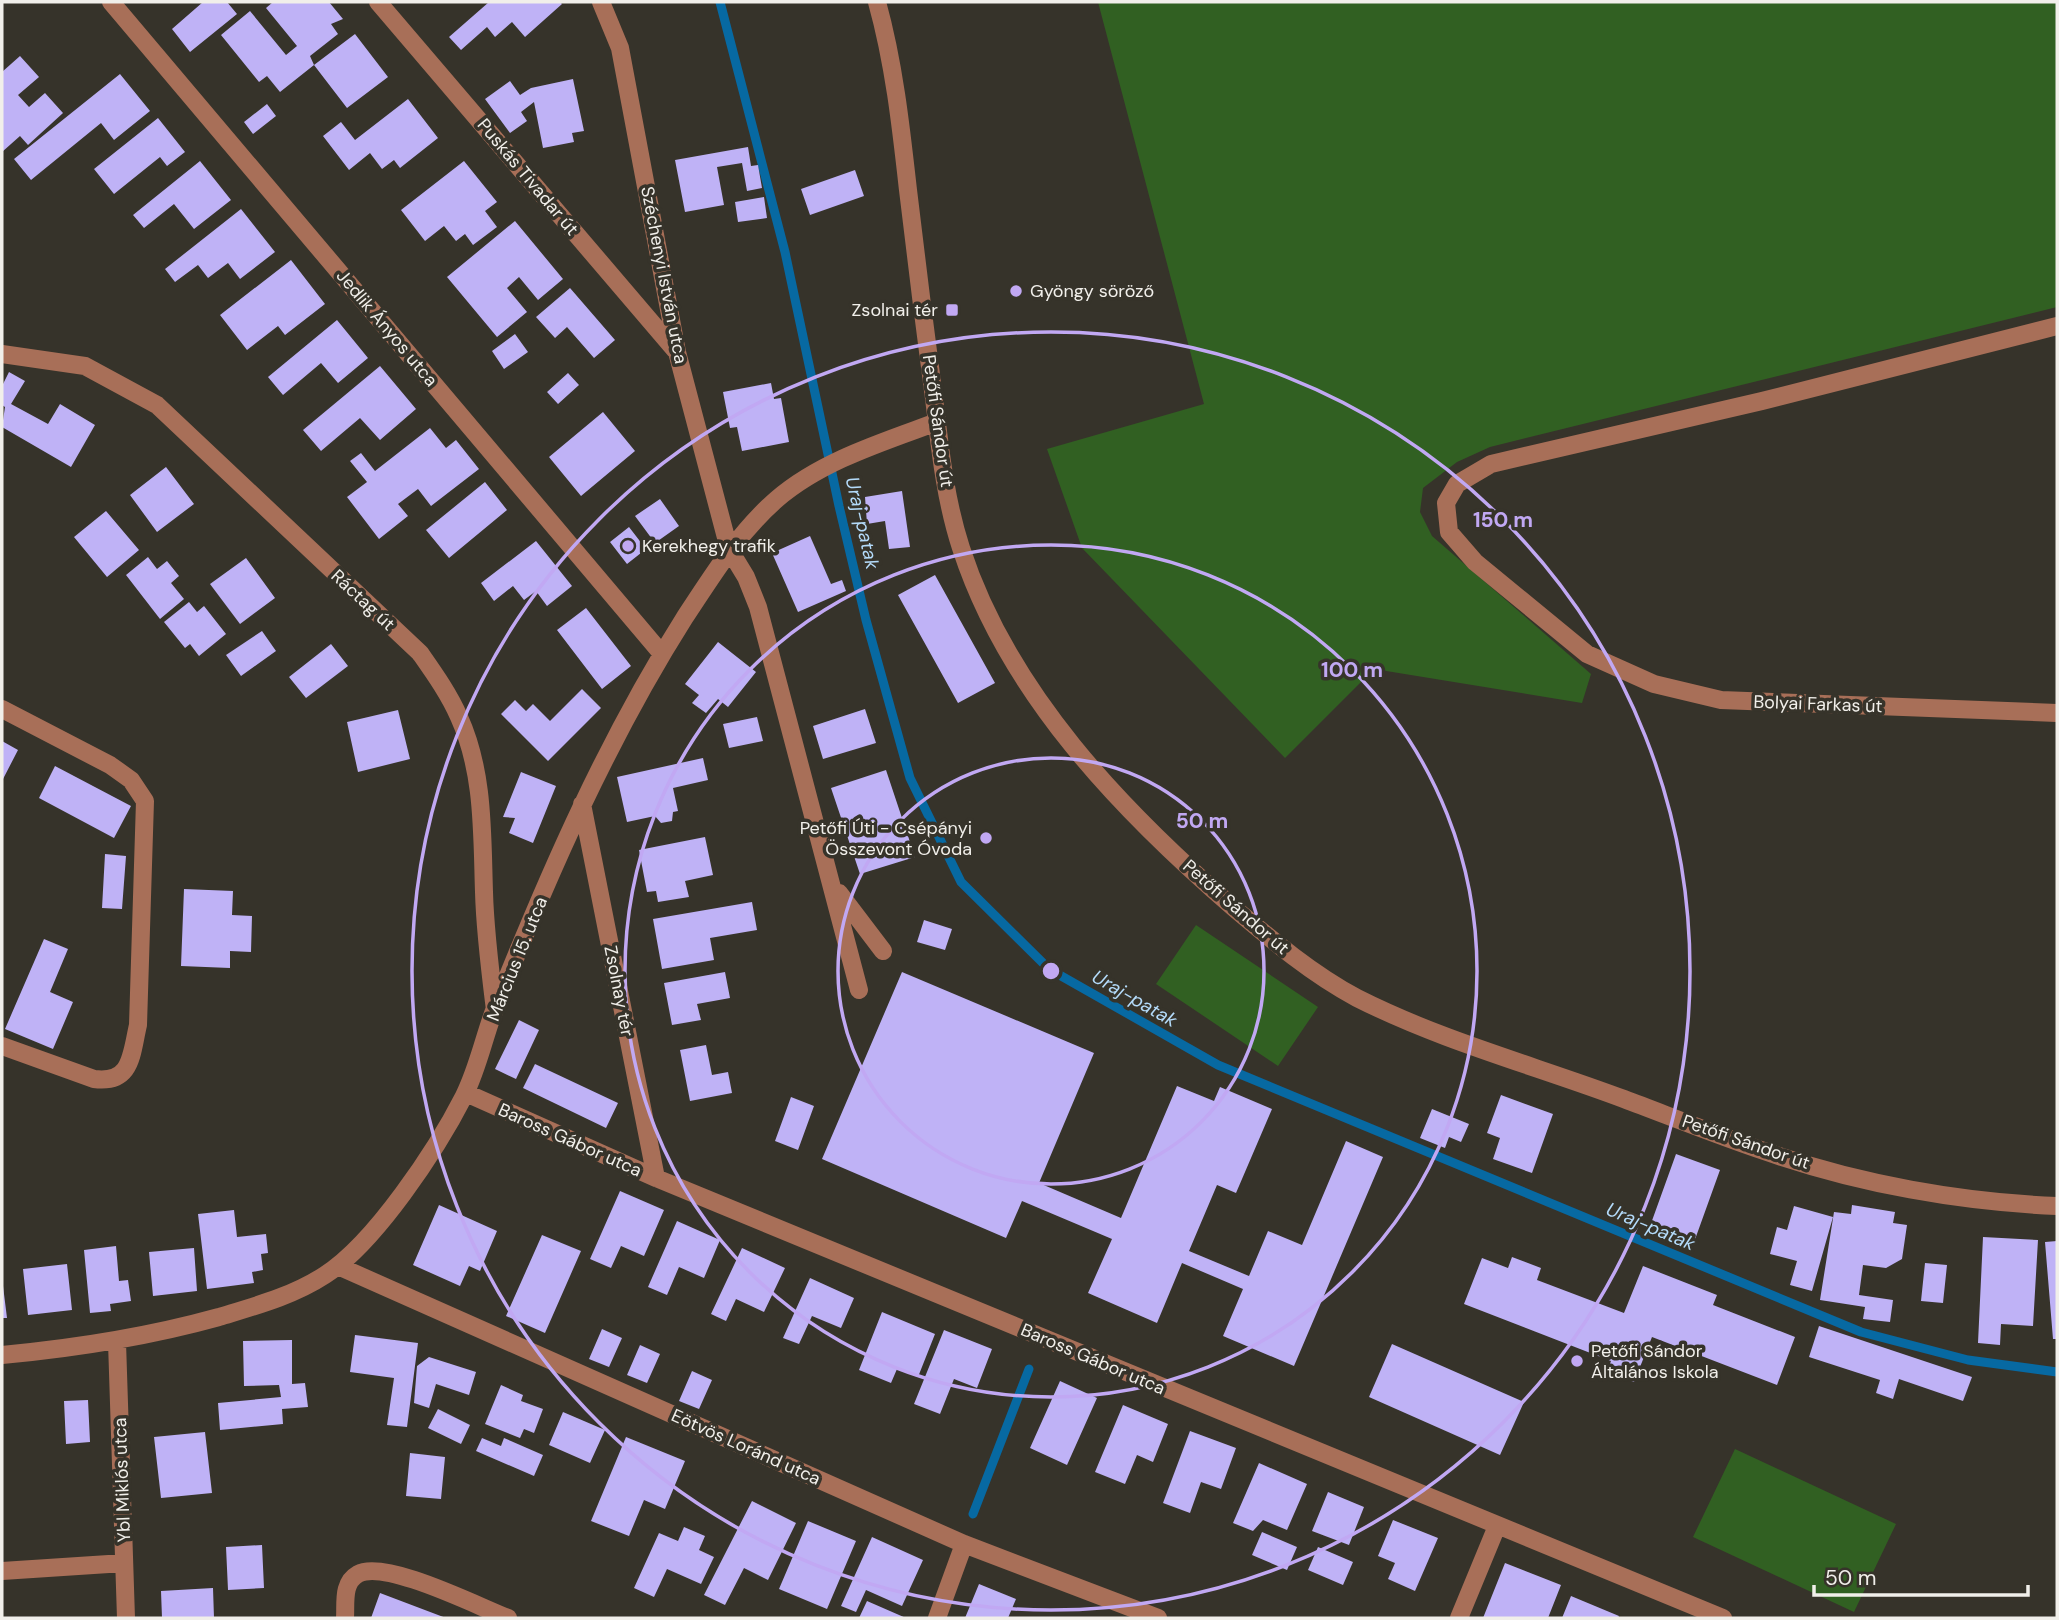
<svg xmlns="http://www.w3.org/2000/svg" width="2059" height="1620" font-family="'DM Sans',sans-serif">
  <rect width="100%" height="100%" fill="#36332a"/>
  <path fill="#316022" d="M1098 2H2057V307L1490 447 1457 462 1423 488 1420 512 1432 536 1591 674 1582 703 1374 669 1285 758 1082 548 1047 449 1204 404Z
    M1196 925 1318 1007 1278 1066 1156 984Z
    M1735 1449 1896 1524 1854 1612 1693 1537Z"/>
  <g fill="none" stroke-linecap="round" stroke-linejoin="round">
    <path stroke="#0769a2" stroke-width="9" d="M720 2 785 252 839 506 866 620 910 778 961 882 1049 969 1218 1065 1861 1332 1968 1360 2057 1372
      M973 1514 1029 1369"/>
  </g>
  <path fill="#bfb2f6" d="M203 2H227L237 14 190 52 172 29Z
    M273 2H329L343 19 331 24 338 34 310 56 314 65 280 92 267 76 259 82 221 35 250 11 286 55 297 46 266 8Z
    M489 2H560L562 4 525 37 512 22 495 37 487 27 461 50 449 37Z
    M355 34 388 77 347 108 314 65Z
    M20 56 39 77 18 95 29 107 45 93 63 113 28 145 20 136 2 152V72Z
    M120 74 150 111 114 140 101 123 31 180 14 159Z
    M573 79 584 131 572 133 574 142 543 148 534 102 521 112 527 121 510 133 485 99 510 81 520 95 531 88Z
    M408 99 438 138 400 168 394 160 382 169 370 153 349 170 323 136 341 122 355 140Z
    M267 104 276 116 253 134 244 122Z
    M158 118 185 152 167 166 160 157 114 194 94 169Z
    M748 147 751 166 758 165 762 188 747 191 742 163 717 167 724 205 685 212 675 160Z
    M200 161 231 200 194 229 174 204 144 228 133 215Z
    M464 161 497 202 485 211 497 227 473 245 465 234 456 241 444 226 425 241 401 210Z
    M855 170 864 196 810 215 801 189Z
    M764 197 767 218 738 222 735 202Z
    M241 209 275 252 240 279 228 263 208 278 198 265 175 282 165 269Z
    M515 221 563 279 538 300 519 277 507 288 527 312 497 337 447 277Z
    M291 260 325 304 285 335 278 326 247 350 220 315Z
    M570 288 615 340 594 358 567 327 555 338 536 317Z
    M337 320 368 358 338 383 321 363 283 395 268 377Z
    M515 334 528 352 504 369 492 351Z
    M380 366 416 409 380 440 360 418 321 451 303 430Z
    M9 372 25 381 11 404 48 424 60 404 95 425 71 467 2 427 5 407 2 405V386Z
    M568 373 579 385 558 404 547 392Z
    M771 383 774 399 781 398 789 442 742 451 737 427 730 428 723 392Z
    M603 412 635 451 581 496 549 457Z
    M430 428 446 448 456 440 479 469 431 506 418 489 398 504 408 516 379 539 347 497 367 482 350 461 361 453 375 471Z
    M166 467 194 504 157 532 130 495Z
    M485 482 507 510 449 558 426 530Z
    M902 491 910 547 889 549 885 521 867 524 865 497Z
    M660 499 679 526 655 543 635 516Z
    M106 511 139 550 107 577 74 537Z
    M629 527 646 549 627 564 610 542Z
    M810 536 831 584 842 580 846 591 798 612 772 553Z
    M536 541 572 586 547 606 536 591 524 600 513 586 494 601 481 583Z
    M148 557 157 569 167 561 179 576 171 583 184 599 160 619 126 575Z
    M246 558 275 598 240 624 210 584Z
    M935 575 995 683 958 703 898 595Z
    M189 602 197 612 204 606 226 634 199 656 190 644 185 648 164 622Z
    M586 608 631 666 602 689 557 630Z
    M262 631 276 651 241 676 226 655Z
    M718 642 756 672 728 707 718 699 706 713 692 703 699 695 685 684Z
    M331 644 348 666 306 698 289 677Z
    M582 689 601 708 548 761 501 714 515 700 526 711 533 704 550 721Z
    M865 709 876 743 823 759 813 726Z
    M398 710 410 759 358 772 347 722Z
    M757 717 763 741 729 748 723 724Z
    M2 741 18 750 2 781Z
    M703 758 708 780 673 788 678 811 673 812 672 821 661 823 655 816 627 822 617 777Z
    M55 766 131 806 114 838 39 798Z
    M886 770 915 857 860 874 831 788Z
    M521 772 556 786 533 843 509 833 515 818 503 817Z
    M705 837 713 875 685 881 689 897 658 902 656 891 647 892 639 850Z
    M105 854 126 856 122 909 102 908Z
    M184 889 233 891 232 915 252 916 251 952 230 951V968L181 966Z
    M752 902 757 930 710 938 714 960 662 969 653 919Z
    M924 920 952 929 945 950 917 942Z
    M44 939 68 949 50 992 73 1002 53 1049 5 1029Z
    M725 972 730 998 697 1004 701 1020 672 1025 664 983Z
    M902 972 1094 1053 1039 1183 1121 1218 1177 1086 1214 1101 1220 1087 1272 1109 1236 1193 1217 1185 1189 1251 1249 1276 1268 1231 1302 1245 1346 1141 1383 1157 1294 1366 1223 1336 1243 1289 1182 1263 1157 1323 1088 1293 1112 1239 1022 1201 1006 1238 822 1159Z
    M519 1020 539 1030 516 1079 495 1069Z
    M706 1045 712 1075 728 1072 732 1093 690 1101 680 1050Z
    M535 1064 618 1103 606 1128 523 1088Z
    M1501 1095 1553 1114 1532 1173 1493 1159 1500 1138 1487 1133Z
    M791 1097 814 1106 798 1150 775 1141Z
    M1432 1109 1469 1124 1461 1142 1449 1137 1445 1148 1420 1138Z
    M1676 1154 1720 1170 1693 1245 1649 1229Z
    M620 1191 664 1210 644 1256 621 1246 611 1268 590 1259Z
    M439 1205 497 1231 480 1271 469 1266 460 1286 413 1265Z
    M1852 1205 1895 1212 1893 1223 1907 1225 1902 1259 1886 1268 1863 1265 1859 1295 1893 1300 1890 1322 1863 1319 1865 1307 1820 1300 1834 1212 1851 1214Z
    M1794 1206 1833 1217 1812 1291 1790 1285 1797 1261 1770 1254 1777 1227 1787 1230Z
    M234 1210 237 1237 266 1234 268 1253 261 1254 263 1270 252 1272 254 1283 207 1289 198 1214Z
    M677 1221 720 1240 704 1278 679 1267 667 1295 648 1287Z
    M542 1235 581 1251 545 1333 506 1316Z
    M1983 1237 2038 1240 2033 1326 2001 1324 2000 1345 1978 1343Z
    M2057 1241V1339H2053L2045 1242Z
    M116 1246 119 1281 128 1280 131 1301 110 1304 111 1311 90 1313 84 1250Z
    M194 1248 197 1291 153 1296 149 1252Z
    M742 1248 785 1268 764 1312 736 1299 726 1321 711 1314Z
    M1512 1257 1541 1268 1537 1280 1624 1313 1643 1266 1717 1295 1713 1305 1795 1337 1777 1385 1652 1337 1634 1382 1607 1372 1611 1361 1464 1304 1482 1258 1508 1268Z
    M1925 1263 1947 1265 1943 1303 1921 1301Z
    M67 1264 72 1310 28 1315 23 1269Z
    M2 1278 7 1318H2Z
    M810 1278 854 1298 841 1328 812 1316 799 1344 783 1338Z
    M882 1312 935 1334 918 1377 897 1369 891 1383 859 1370Z
    M1819 1326 1972 1377 1963 1401 1899 1379 1893 1399 1876 1393 1880 1380 1809 1357Z
    M602 1329 622 1338 609 1367 589 1359Z
    M944 1330 992 1349 977 1388 954 1379 940 1414 914 1404Z
    M355 1335 418 1343 407 1427 387 1425 394 1378 350 1372Z
    M292 1340V1384L305 1383 308 1407 282 1409 283 1424 220 1430 218 1403 281 1397 279 1385 244 1386 243 1341Z
    M1392 1344 1524 1402 1500 1455 1369 1397Z
    M640 1345 660 1354 647 1383 627 1375Z
    M429 1357 476 1372 469 1395 436 1384 429 1408 414 1403 417 1366Z
    M692 1371 712 1380 699 1409 679 1401Z
    M1060 1381 1097 1398 1067 1465 1030 1448Z
    M501 1385 523 1395 521 1401 543 1409 534 1433 524 1429 520 1438 485 1424Z
    M88 1400 90 1442 66 1444 64 1401Z
    M1123 1405 1168 1424 1153 1462 1137 1455 1125 1484 1095 1472Z
    M438 1409 470 1425 461 1444 428 1428Z
    M563 1412 605 1430 590 1463 549 1445Z
    M1190 1431 1236 1448 1221 1489 1201 1482 1190 1513 1163 1503Z
    M205 1432 212 1493 161 1498 154 1437Z
    M626 1437 685 1461 665 1509 644 1500 629 1536 591 1521Z
    M482 1438 501 1446 504 1438 543 1455 534 1476 476 1451Z
    M410 1453 445 1457 441 1499 406 1496Z
    M1259 1463 1307 1484 1287 1530 1263 1520 1253 1531 1233 1523Z
    M1328 1492 1364 1507 1349 1545 1312 1531Z
    M752 1501 796 1523 768 1580 744 1568 725 1605 704 1595Z
    M1393 1520 1438 1538 1415 1591 1388 1579 1395 1563 1378 1556Z
    M808 1521 856 1541 827 1609 779 1589Z
    M684 1527 705 1536 699 1550 714 1557 701 1584 667 1569 654 1597 634 1588 659 1533 678 1541Z
    M1262 1532 1297 1547 1287 1570 1252 1555Z
    M872 1537 923 1560 902 1606 866 1590 856 1612 841 1606Z
    M262 1545 264 1588 228 1590 226 1547Z
    M1318 1547 1353 1562 1343 1585 1308 1570Z
    M1505 1563 1561 1585 1548 1618H1483Z
    M979 1584 1016 1599 1008 1618H965Z
    M213 1588 214 1618H162L161 1591Z
    M380 1593 446 1618H371Z
    M1571 1596 1619 1616 1618 1618H1562Z
    M867 1601 906 1618H859Z"/>
  <g fill="none" stroke-linecap="round" stroke-linejoin="round">
    <path stroke="#a86f58" stroke-width="18" d="M111 2 662 654
      M378 2 675 350
      M601 2 620 48 677 352 729 549 746 577 758 607 859 990
      M877 2C894 63 901 127 908 190 916 259 925 329 934 398 940 448 945 499 961 548 1008 693 1121 810 1234 908 1273 941 1312 974 1357 998 1442 1041 1536 1066 1624 1099 1672 1117 1719 1136 1767 1152 1859 1184 1961 1202 2057 1206
      M2057 326 1762 401 1491 464 1457 484 1446 503 1449 532 1475 562 1587 654 1654 684 1721 700 2057 713
      M2 354 85 366 157 405 420 653C434 673 449 694 459 717 484 772 482 832 484 892 485 931 490 970 495 1010
      M2 709 110 765 131 780 145 801 138 1025C131 1055 132 1084 94 1079L2 1046
      M582 804 656 1178
      M839 893 883 951
      M466 1093 656 1178 1723 1618
      M338 1266 964 1544 1158 1618
      M117 1342 126 1618
      M2 1355C77 1348 147 1337 219 1317 255 1306 293 1296 325 1275 375 1243 437 1149 464 1096 478 1068 484 1037 495 1008 549 873 607 740 685 617 713 575 738 533 777 499 821 461 883 442 937 422
      M2 1571 124 1563
      M345 1618C346 1603 342 1583 358 1574 385 1559 479 1607 508 1618
      M937 1618 964 1544
      M1459 1618 1497 1526"/>
  </g>
  <g fill="none" stroke="#c1a8f3" stroke-width="3.5">
    <circle cx="1051" cy="971" r="213"/>
    <circle cx="1051" cy="971" r="426"/>
    <circle cx="1051" cy="971" r="639"/>
  </g>
  <g fill="#c1a8f3" stroke="#36332a" stroke-width="2.5">
    <circle cx="1016" cy="291" r="7"/>
    <rect x="945" y="303" width="14" height="14" rx="3.5"/>
    <circle cx="628" cy="546" r="7"/>
    <circle cx="986" cy="838" r="7"/>
    <circle cx="1577" cy="1361" r="7"/>
  </g>
  <g text-anchor="middle" stroke-width="7" stroke-linejoin="round" paint-order="stroke">
    <g font-size="18" fill="#f1efea" stroke="#36332a">
      <text transform="translate(528 177) rotate(50)" y="6">Puskás Tivadar út</text>
      <text transform="translate(664 275) rotate(79)" y="6">Széchenyi István utca</text>
      <text transform="translate(387 328) rotate(50)" y="6">Jedlik Ányos utca</text>
      <text transform="translate(938 421) rotate(82)" y="6">Petőfi Sándor út</text>
      <text transform="translate(363 600) rotate(43)" y="6">Ráctag út</text>
      <text transform="translate(1818 704) rotate(2)" y="6">Bolyai Farkas út</text>
      <text transform="translate(1236 907) rotate(41)" y="6">Petőfi Sándor út</text>
      <text transform="translate(517 959) rotate(-68)" y="6">Március 15. utca</text>
      <text transform="translate(619 991) rotate(79)" y="6">Zsolnay tér</text>
      <text transform="translate(570 1140) rotate(24)" y="6">Baross Gábor utca</text>
      <text transform="translate(1746 1142) rotate(19)" y="6">Petőfi Sándor út</text>
      <text transform="translate(1093 1359) rotate(23)" y="6">Baross Gábor utca</text>
      <text transform="translate(746 1447) rotate(24)" y="6">Eötvös Loránd utca</text>
      <text transform="translate(122 1480) rotate(-92)" y="6">Ybl Miklós utca</text>
    </g>
    <g font-size="18" fill="#f1efea" stroke="#36332a" text-anchor="start">
      <text x="1030" y="297">Gyöngy söröző</text>
      <text x="938" y="316" text-anchor="end">Zsolnai tér</text>
      <text x="642" y="552">Kerekhegy trafik</text>
      <text x="972" y="834" text-anchor="end">Petőfi Úti - Csépányi<tspan x="972" dy="21">Összevont Óvoda</tspan></text>
      <text x="1591" y="1357">Petőfi Sándor<tspan x="1591" dy="21">Általános Iskola</tspan></text>
    </g>
    <g font-size="19" font-style="italic" fill="#b4dbfa" stroke="#36332a">
      <text transform="translate(863 523) rotate(77)" y="7">Uraj-patak</text>
      <text transform="translate(1135 998) rotate(30)" y="7">Uraj-patak</text>
      <text transform="translate(1651 1226) rotate(23)" y="7">Uraj-patak</text>
    </g>
  </g>
  <circle cx="1051" cy="971" r="10" fill="#c1a8f3" stroke="#36332a" stroke-width="3.5"/>
  <g font-size="21" text-anchor="middle" font-weight="bold" fill="#c1a8f3" stroke="#36332a" stroke-width="7" stroke-linejoin="round" paint-order="stroke">
    <text x="1503" y="527">150 m</text>
    <text x="1352" y="677">100 m</text>
    <text x="1202" y="828">50 m</text>
  </g>
  <rect width="2059" height="1620" fill="none" stroke="#f1efea" stroke-width="7"/>
  <path d="M1814 1585v10h214v-10" fill="none" stroke="#f1efea" stroke-width="3.5"/>
  <text x="1825" y="1585" font-size="21" fill="#f1efea" stroke="#36332a" stroke-width="5" paint-order="stroke">50 m</text>
</svg>
